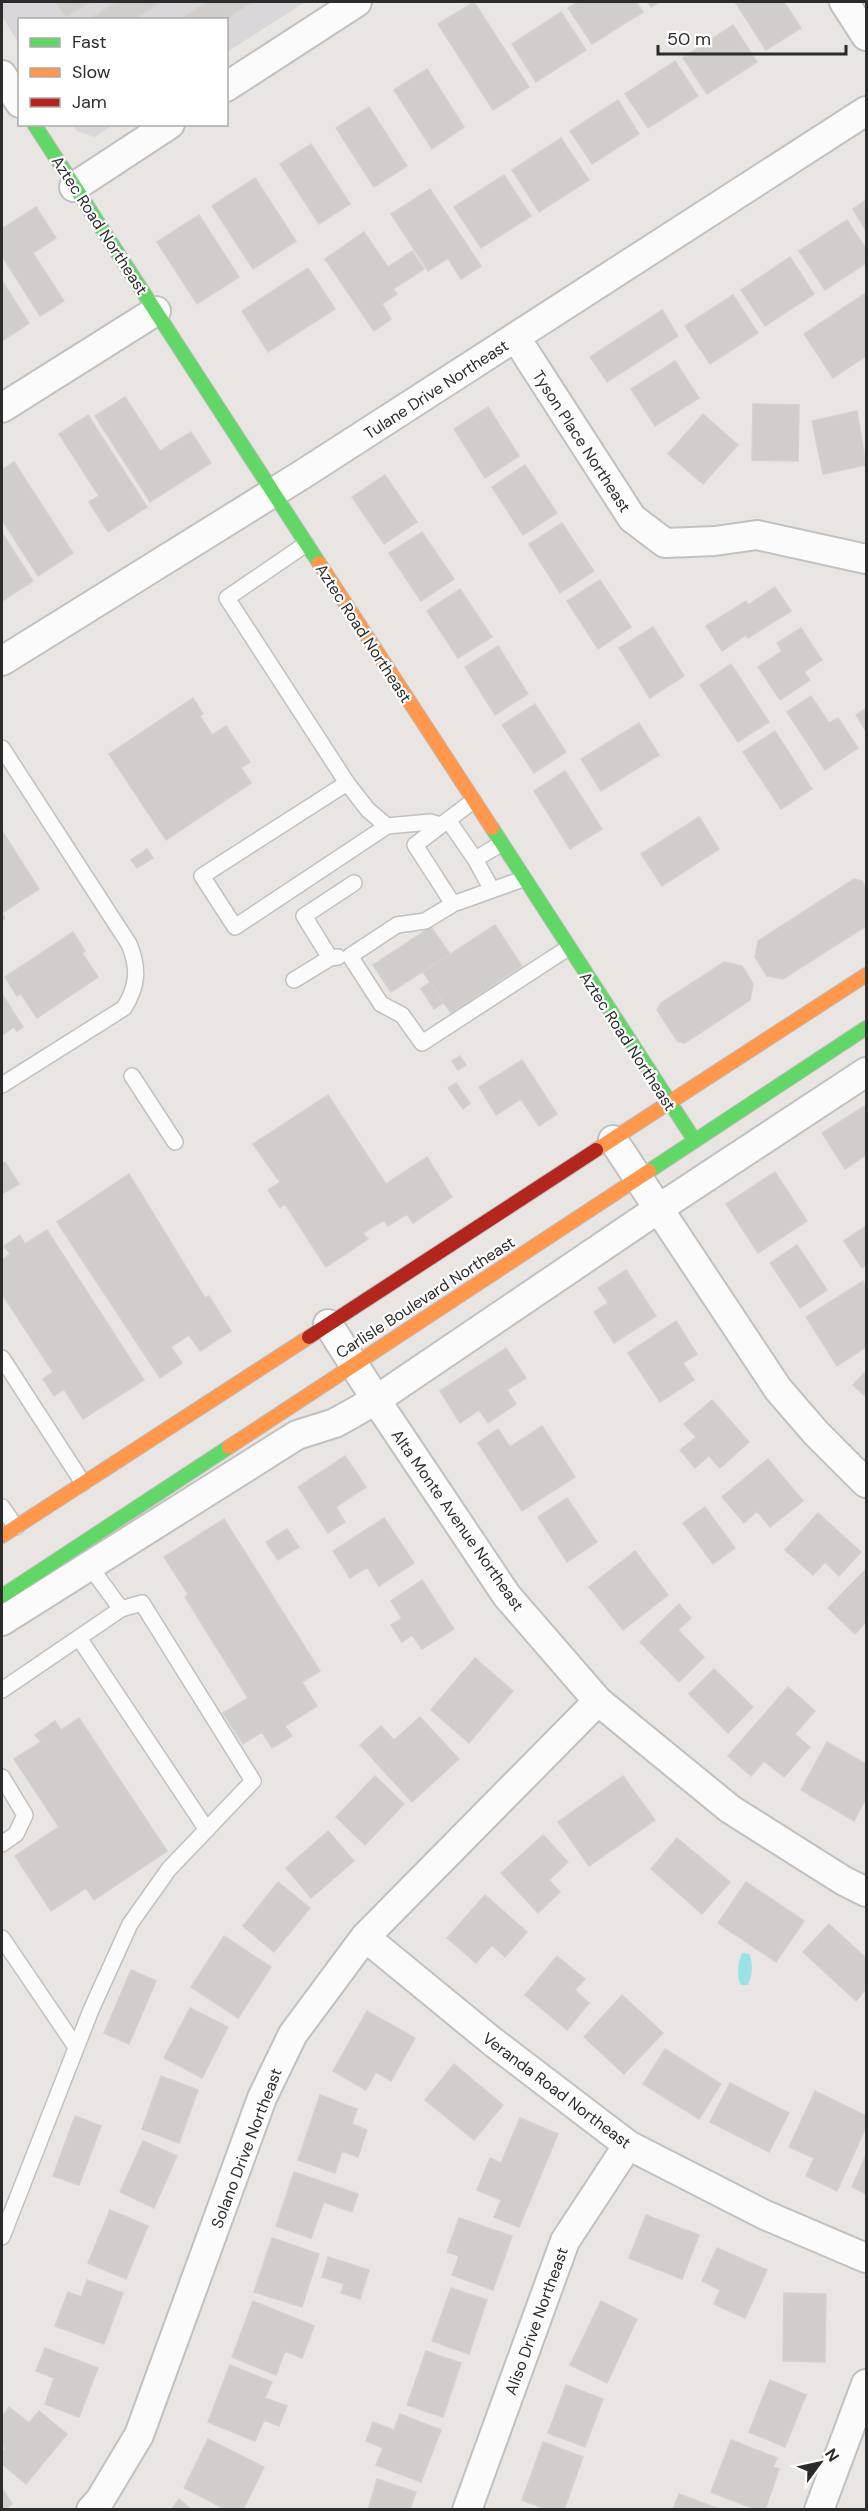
<svg xmlns="http://www.w3.org/2000/svg" width="868" height="2511" font-family="'DM Sans',sans-serif">
  <rect width="100%" height="100%" fill="#e9e5e2"/>
  <path fill="#d9d7d9" d="M2 2H305L227 52 226 20H20L19 44 2 16Z
    M73 125H114L94 137 77 131Z"/>
  <path fill="#9ae2e6" d="M742 1953 749 1954C753 1961 753 1979 747 1985H741C736 1976 738 1962 742 1953Z"/>
  <path fill="#d0cdcb" stroke="#d4d1ce" stroke-width="1.5" d="M56 2H90L66 17Z
    M116 2H161L133 20H88Z
    M207 2H252L224 20H179Z
    M474 2 529 87 493 110 438 24Z
    M578 2H636L643 12 592 44 568 8Z
    M648 2H660L651 7Z
    M735 2H784L801 28 766 50Z
    M561 12 586 50 536 82 512 44Z
    M733 25 757 62 707 94 683 58Z
    M675 61 698 96 648 128 625 94Z
    M427 69 464 127 432 149 394 90Z
    M618 100 639 134 592 164 570 131Z
    M369 107 407 166 374 187 336 128Z
    M561 138 589 180 539 212 512 170Z
    M311 144 350 204 319 224 280 164Z
    M504 175 531 216 481 248 454 207Z
    M255 178 296 241 253 269 212 206Z
    M430 189 481 266 461 279 448 258 428 271 391 214Z
    M866 200V231L853 209Z
    M36 207 56 238 33 253 64 301 40 316 2 256V229Z
    M199 215 239 277 197 304 157 242Z
    M847 220 866 249V263L825 290 799 251Z
    M364 232 388 267 412 251 424 269 393 289 397 294 382 304 391 319 374 331 325 259Z
    M790 257 814 294 765 326 741 290Z
    M308 268 335 309 268 352 242 311Z
    M2 281 29 323 2 341Z
    M866 293V356L833 378 804 334Z
    M733 295 758 333 710 364 685 326Z
    M662 310 678 336 607 382 590 357Z
    M675 361 699 398 655 426 631 389Z
    M125 397 160 451 191 432 211 463 150 502 95 416Z
    M753 404 799 405 798 461 752 460Z
    M488 407 519 456 485 478 454 429Z
    M857 411 866 465 823 474 812 421Z
    M703 414 738 445 703 484 668 454Z
    M88 415 147 507 108 532 89 502 99 496 59 434Z
    M14 462 73 553 38 576 2 520V470Z
    M525 465 557 513 523 535 492 487Z
    M385 475 417 522 384 544 352 497Z
    M562 523 594 571 560 593 529 544Z
    M422 532 454 579 421 601 389 553Z
    M2 533 33 581 2 601Z
    M600 580 631 627 598 649 567 601Z
    M775 587 791 611 748 638 746 635 722 651 706 626 746 601 748 605Z
    M460 589 492 637 458 658 427 611Z
    M653 627 684 676 650 698 619 648Z
    M801 628 822 660 804 672 810 680 780 700 758 667 782 651 777 643Z
    M498 646 528 694 495 715 465 667Z
    M731 664 769 722 738 742 700 685Z
    M811 696 829 723 838 718 858 748 825 770 787 712Z
    M193 698 203 714 200 716 212 735 226 726 250 762 241 768 251 783 166 840 109 754Z
    M535 704 566 752 534 773 502 725Z
    M866 708V731L856 715Z
    M639 723 659 755 601 791 581 759Z
    M775 731 812 789 781 809 743 752Z
    M565 771 602 829 570 849 534 791Z
    M699 817 719 849 662 886 641 854Z
    M2 831 39 889 2 913 5 918 2 920Z
    M147 849 153 858 137 868 131 860Z
    M854 879 862 881 866 888V926L783 979 767 976 755 957 758 941Z
    M495 925 522 966 451 1013 423 972Z
    M431 927 450 954 391 992 373 965Z
    M73 932 85 951 82 953 98 977 37 1018 21 994 17 996 5 977Z
    M724 962 742 966 753 984 750 1000 685 1043 678 1042 657 1010 661 1003Z
    M430 982 444 1002 434 1009 421 989Z
    M2 994 23 1027 17 1031 14 1027 2 1035Z
    M460 1056 466 1065 458 1070 452 1061Z
    M522 1060 557 1114 539 1126 521 1099 496 1115 479 1087Z
    M456 1083 470 1103 463 1109 448 1088Z
    M328 1095 386 1184 427 1157 452 1197 413 1223 407 1214 388 1226 384 1220 363 1233 368 1239 326 1267 285 1204 280 1208 268 1190 280 1182 253 1144Z
    M866 1105V1155L845 1169 822 1133Z
    M5 1162 19 1184 2 1194V1164Z
    M775 1172 807 1221 758 1253 726 1204Z
    M129 1174 205 1298 209 1296 231 1331 200 1351 189 1335 171 1347 182 1363 160 1378 57 1222Z
    M866 1226V1265L862 1268 844 1241Z
    M47 1230 144 1380 83 1419 64 1389 54 1396 43 1379 53 1372 2 1294V1260L10 1254 4 1246 20 1235 25 1244Z
    M797 1245 827 1290 800 1308 770 1263Z
    M626 1270 656 1316 614 1343 594 1312 608 1303 598 1288Z
    M863 1281 866 1287V1347L837 1366 806 1317Z
    M676 1321 697 1354 683 1363 694 1380 660 1402 628 1353Z
    M506 1348 526 1378 507 1390 516 1404 488 1423 479 1410 460 1423 440 1391Z
    M866 1371V1397L853 1385Z
    M712 1400 749 1442 720 1468 709 1456 695 1468 680 1450 696 1437 684 1424Z
    M542 1426 575 1477 522 1511 478 1443 498 1429 510 1447Z
    M345 1456 366 1487 336 1507 345 1522 328 1533 298 1487Z
    M768 1459 803 1501 770 1527 757 1511 744 1523 722 1497Z
    M567 1498 597 1542 567 1562 538 1517Z
    M705 1507 735 1548 713 1564 683 1523Z
    M818 1513 861 1552 839 1576 825 1562 813 1575 785 1550Z
    M384 1518 414 1563 379 1586 367 1567 350 1578 333 1551Z
    M224 1519 320 1671 302 1682 317 1706 285 1726 292 1736 272 1748 262 1732 243 1744 223 1713 248 1698 185 1597 188 1594 164 1557Z
    M287 1529 299 1547 278 1560 266 1542Z
    M635 1551 668 1595 623 1630 589 1587Z
    M866 1569V1622L855 1634 828 1608Z
    M422 1580 454 1629 422 1649 412 1635 402 1642 391 1625 402 1618 391 1601Z
    M679 1604 691 1618 678 1630 704 1657 679 1682 640 1642Z
    M475 1658 513 1691 469 1743 431 1710Z
    M714 1669 753 1707 728 1733 689 1694Z
    M788 1687 815 1711 795 1734 810 1747 784 1777 764 1761 751 1776 728 1756Z
    M420 1717 459 1759 412 1802 360 1745 381 1726 394 1740Z
    M79 1718 167 1851 94 1900 86 1888 51 1911 15 1856 59 1827 14 1759 41 1742 35 1735 55 1721 61 1730Z
    M827 1742 866 1764V1798L854 1821 801 1790Z
    M375 1776 404 1804 365 1845 336 1817Z
    M623 1776 655 1820 589 1866 558 1822Z
    M328 1831 354 1861 311 1898 286 1868Z
    M543 1835 568 1862 549 1880 560 1892 538 1913 501 1873Z
    M677 1838 730 1882 702 1914 651 1869Z
    M278 1882 310 1908 274 1952 243 1926Z
    M746 1882 804 1921 776 1962 718 1923Z
    M485 1895 527 1932 505 1957 492 1945 476 1963 447 1938Z
    M829 1924 866 1958V1989L856 2001 803 1952Z
    M224 1936 271 1967 238 2018 191 1987Z
    M557 1956 585 1979 575 1990 589 2003 567 2030 525 1995Z
    M131 1970 156 1981 129 2044 104 2033Z
    M622 1995 663 2033 624 2074 584 2037Z
    M190 2008 228 2027 202 2078 164 2058Z
    M367 2011 415 2038 391 2081 376 2072 366 2090 333 2071Z
    M665 2049 721 2084 699 2119 643 2084Z
    M454 2064 503 2105 474 2140 425 2100Z
    M161 2076 198 2090 179 2143 142 2129Z
    M730 2083 789 2113 769 2152 710 2122Z
    M815 2091 866 2116V2127L837 2191 806 2176 814 2158 789 2147Z
    M320 2095 357 2109 352 2124 367 2130 358 2157 342 2151 335 2173 298 2160Z
    M75 2116 101 2126 79 2185 53 2176Z
    M520 2118 558 2134 519 2227 494 2217 501 2200 477 2190 490 2158 501 2163Z
    M143 2141 177 2156 154 2208 120 2192Z
    M866 2155V2194L852 2187Z
    M294 2172 358 2194 352 2212 324 2202 311 2238 276 2226Z
    M110 2210 148 2226 126 2279 88 2263Z
    M646 2215 699 2235 682 2279 629 2258Z
    M459 2218 512 2236 493 2290 452 2275 459 2256 447 2252Z
    M272 2238 319 2254 302 2307 254 2292Z
    M717 2248 767 2270 745 2318 714 2304 720 2290 702 2281Z
    M328 2257 369 2270 360 2299 341 2293 344 2284 322 2277Z
    M87 2280 123 2293 104 2344 55 2326 68 2292 81 2297Z
    M451 2288 487 2300 469 2354 432 2341Z
    M784 2293 826 2294 825 2362 783 2361Z
    M253 2301 314 2326 302 2358 285 2351 276 2375 232 2357Z
    M601 2301 637 2319 607 2383 570 2365Z
    M45 2348 98 2368 79 2417 45 2404 54 2378 36 2371Z
    M426 2351 461 2363 443 2417 407 2405Z
    M230 2365 272 2382 265 2398 287 2406 279 2426 264 2420 255 2441 208 2422Z
    M770 2380 806 2395 785 2447 749 2432Z
    M566 2385 603 2399 585 2447 548 2433Z
    M9 2407 29 2423 39 2411 67 2434 26 2484 2 2464V2453L5 2448 2 2445V2417Z
    M400 2414 441 2430 421 2482 376 2465 383 2448 366 2441 373 2422 394 2430Z
    M208 2439 264 2467 243 2510H227L184 2488Z
    M731 2440 777 2458 773 2467 779 2469 765 2510H757L711 2492Z
    M543 2442 583 2457 564 2510H548L522 2500Z
    M377 2479 416 2492 410 2510H368Z
    M2 2488 12 2504 5 2510H2Z
    M679 2494 722 2510H673Z
    M179 2499 192 2510H171Z"/>
  <g fill="none" stroke-linecap="round" stroke-linejoin="round">
    <defs>
      <path id="lane" d="M306 544 227 598 347 783 368 810 387 826
        M2 748 129 944C139 968 138 986 124 1008L2 1085
        M347 783 202 876 235 927 387 826 430 822 441 825
        M473 801 415 845 453 904 523 879
        M448 820 475 859
        M492 890 475 859 501 844
        M453 904 425 921 397 925 350 956 381 1004 402 1015 422 1043 568 948
        M330 958 304 916 354 883
        M294 980 330 958 338 957
        M132 1076 175 1142
        M2 1358 83 1483
        M2 1507 16 1527
        M86 1561 121 1609
        M79 1638 207 1830
        M2 1690 121 1609 142 1603 253 1781 169 1869 130 1924 91 2010 2 2237
        M2 1777 25 1815 16 1834 2 1844
        M2 1938 76 2047"/>
      <path id="street" d="M844 2 866 36
        M2 75 20 103
        M226 87 357 2
        M74 187 170 124
        M516 338 632 518 665 543 715 541 757 535 866 559
        M2 408 156 311
        M2 661 303 474 866 111
        M613 1140 778 1389 816 1433 866 1483
        M328 1324 384 1412 507 1596 598 1701 730 1809 844 1881 866 1892
        M2 1621 297 1435 335 1423 376 1400 658 1209 866 1072
        M365 1937 493 2042 628 2145 765 2215 866 2258
        M91 2510 100 2500 139 2435 262 2098 293 2034 365 1937 598 1701
        M467 2510 565 2241 628 2145
        M819 2510 866 2384"/>
      <path id="fast" d="M34 124 319 563
        M492 828 695 1141
        M649 1171 866 1028
        M2 1596 229 1447"/>
      <path id="slow" d="M319 563 492 828
        M596 1150 866 975
        M229 1447 649 1171
        M2 1536 309 1337"/>
      <path id="jam" d="M309 1337 596 1150"/>
    </defs>
    <use href="#lane" stroke="#c1c1c1" stroke-width="18"/>
    <use href="#street" stroke="#c1c1c1" stroke-width="32"/>
    <use href="#fast" stroke="#c1c1c1" stroke-width="16"/>
    <use href="#slow" stroke="#c1c1c1" stroke-width="16"/>
    <use href="#jam" stroke="#c1c1c1" stroke-width="16"/>
    <use href="#lane" stroke="#fcfbfb" stroke-width="15"/>
    <use href="#street" stroke="#fcfbfb" stroke-width="28"/>
    <use href="#fast" stroke="#63d668" stroke-width="14"/>
    <use href="#slow" stroke="#ff974d" stroke-width="14"/>
    <use href="#jam" stroke="#b3261e" stroke-width="14"/>
  </g>
  <g text-anchor="middle" stroke-width="4.5" stroke-linejoin="round" paint-order="stroke">
    <g font-size="16" fill="#2c2c2c" stroke="#fff">
      <text transform="translate(100 225) rotate(57)" y="6">Aztec Road Northeast</text>
      <text transform="translate(436 389) rotate(-33)" y="6">Tulane Drive Northeast</text>
      <text transform="translate(582 441) rotate(57)" y="6">Tyson Place Northeast</text>
      <text transform="translate(364 633) rotate(57)" y="6">Aztec Road Northeast</text>
      <text transform="translate(628 1041) rotate(57)" y="6">Aztec Road Northeast</text>
      <text transform="translate(425 1297) rotate(-33)" y="6">Carlisle Boulevard Northeast</text>
      <text transform="translate(458 1520) rotate(55)" y="6">Alta Monte Avenue Northeast</text>
      <text transform="translate(557 2090) rotate(37)" y="6">Veranda Road Northeast</text>
      <text transform="translate(246 2148) rotate(-69)" y="6">Solano Drive Northeast</text>
      <text transform="translate(536 2321) rotate(-70)" y="6">Aliso Drive Northeast</text>
    </g>
  </g>
  <rect width="868" height="2511" fill="none" stroke="#2c2c2c" stroke-width="6"/>
  <rect x="18" y="18" width="210" height="108" fill="#ffffff" stroke="#ababab" stroke-width="1.5"/>
  <rect x="30" y="38" width="30" height="9" fill="#63d668" stroke="#ababab" stroke-width="1.5"/>
  <text x="72" y="48" font-size="18" fill="#2c2c2c">Fast</text>
  <rect x="30" y="68" width="30" height="9" fill="#ff974d" stroke="#ababab" stroke-width="1.5"/>
  <text x="72" y="78" font-size="18" fill="#2c2c2c">Slow</text>
  <rect x="30" y="98" width="30" height="9" fill="#b3261e" stroke="#ababab" stroke-width="1.5"/>
  <text x="72" y="108" font-size="18" fill="#2c2c2c">Jam</text>
  <g transform="translate(820 2463) rotate(57)" stroke="#ffffff" stroke-width="4.5" paint-order="stroke">
  <path d="M0-4.5L10 22L0 15L-10 22Z" fill="#2c2c2c"/>
  <text y="-9" font-size="16" font-weight="bold" text-anchor="middle" fill="#2c2c2c">N</text>
  </g>
  <path d="M658 45v9h188v-9" fill="none" stroke="#2c2c2c" stroke-width="3"/>
  <text x="667" y="45" font-size="18" fill="#2c2c2c" stroke="#ffffff" stroke-width="4.5" paint-order="stroke">50 m</text>
</svg>
